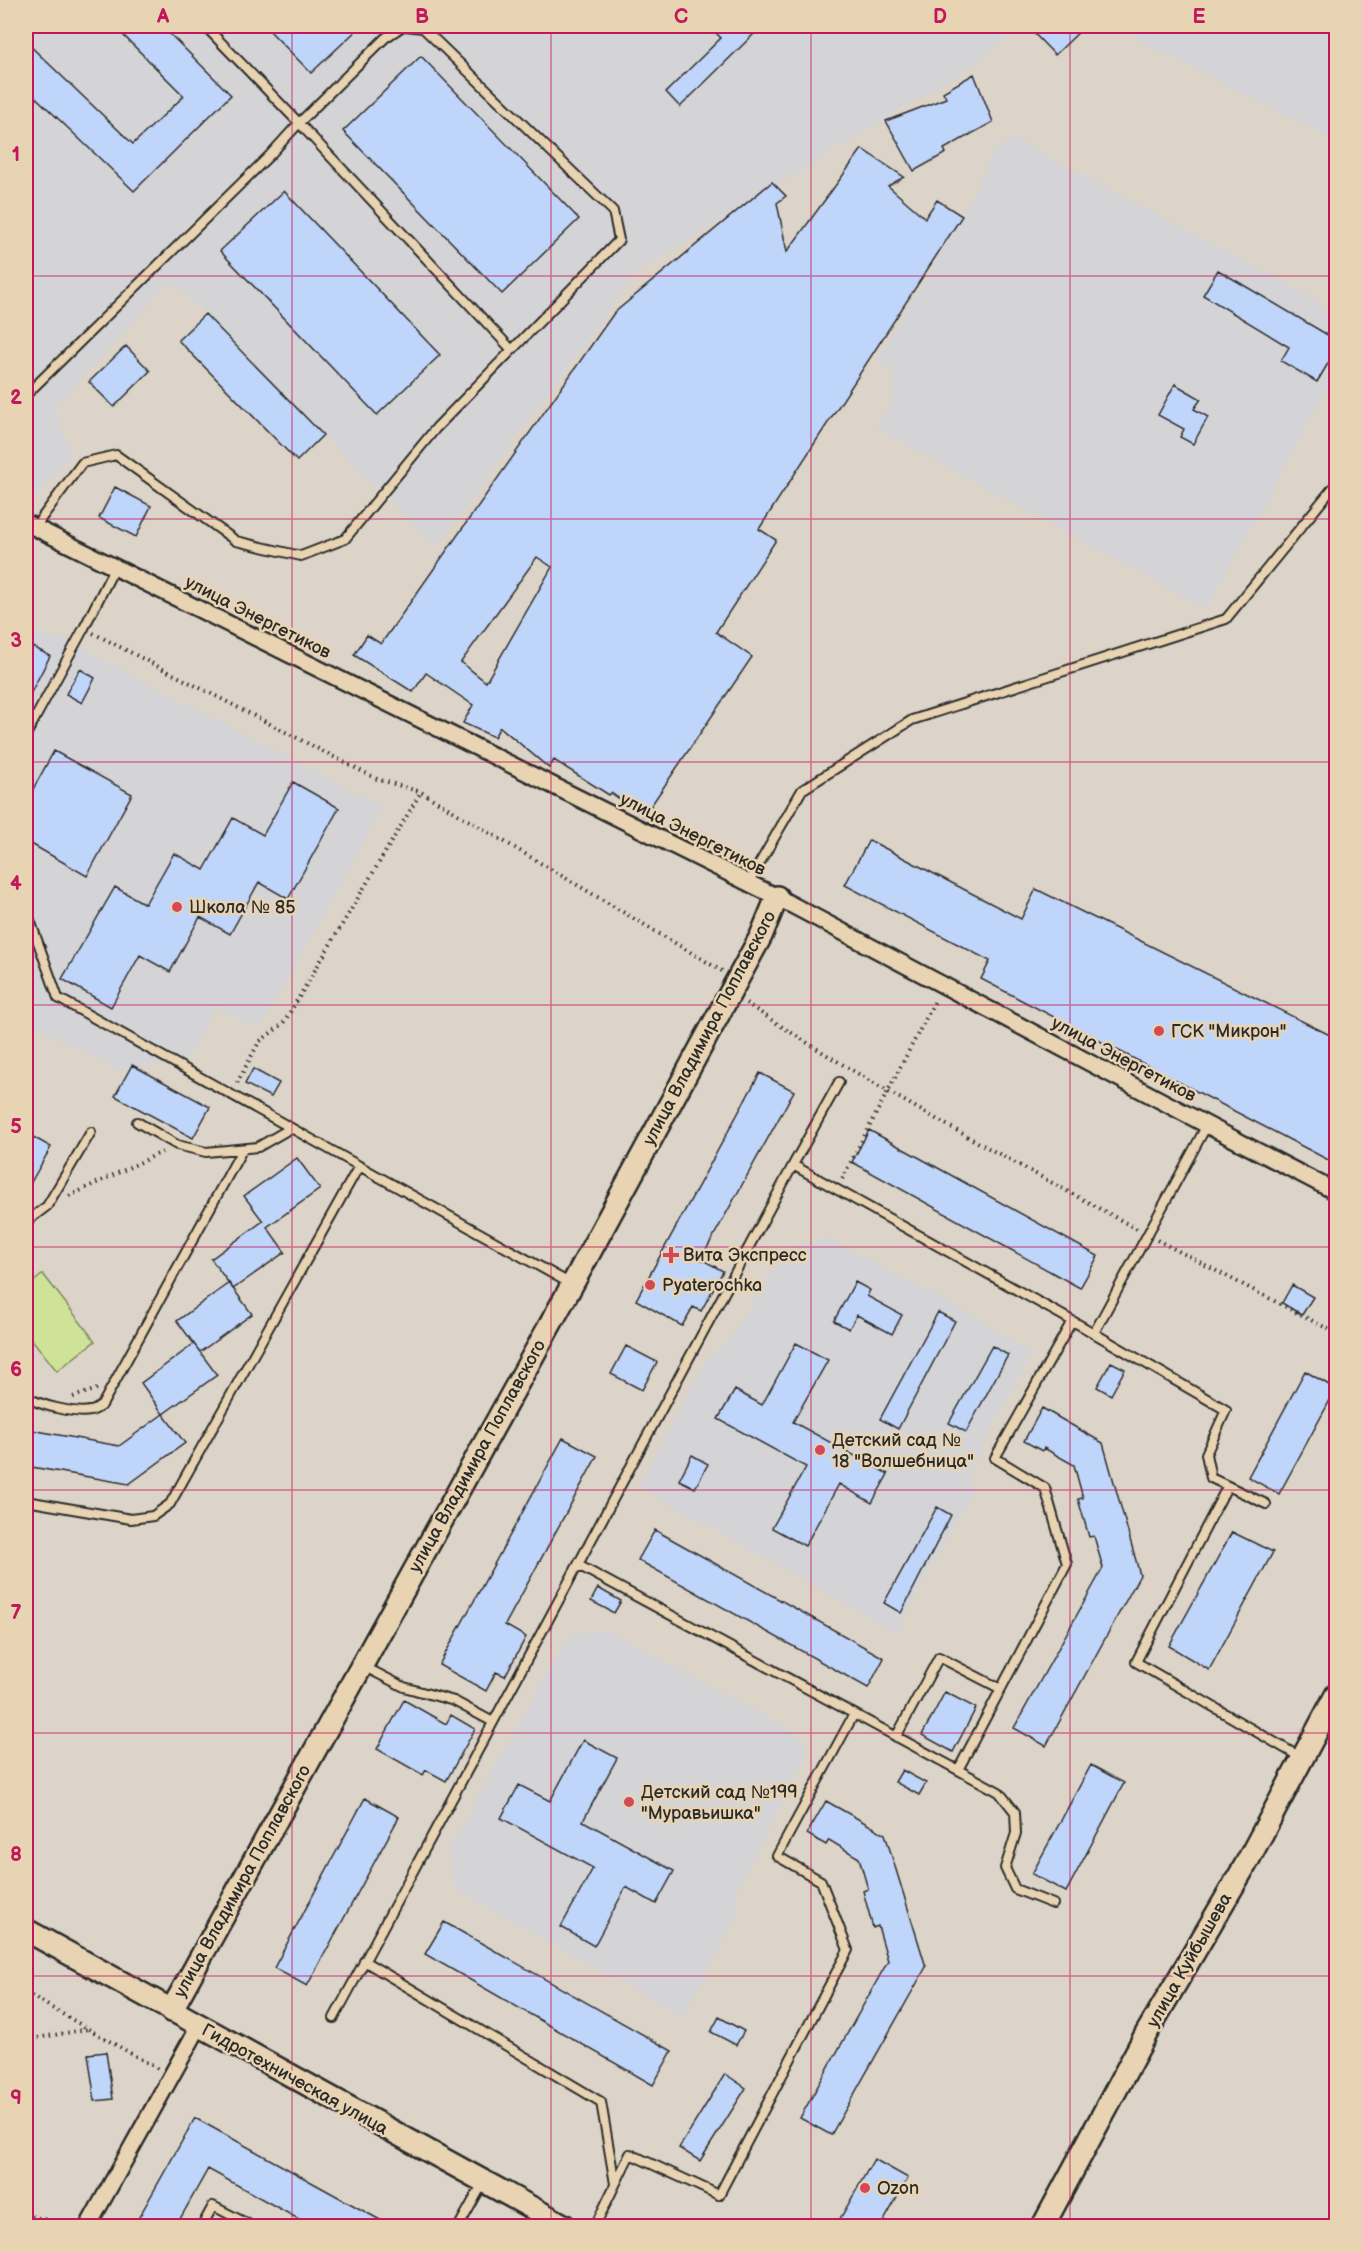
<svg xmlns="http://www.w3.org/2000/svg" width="1362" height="2252" font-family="'Balsamiq Sans',sans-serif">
  <rect width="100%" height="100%" fill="#dcd4c8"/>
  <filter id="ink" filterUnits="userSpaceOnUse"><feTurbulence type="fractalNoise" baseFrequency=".0167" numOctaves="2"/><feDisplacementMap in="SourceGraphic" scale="12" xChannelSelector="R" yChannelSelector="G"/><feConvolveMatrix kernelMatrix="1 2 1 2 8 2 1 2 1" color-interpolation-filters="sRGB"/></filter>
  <g filter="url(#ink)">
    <path fill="#d4d4d7" d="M26 26H1019L980 61 637 272 436 548 171 281 55 407 71 453 30 505 26 501Z
      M1126 26H1336V141L1140 41Z
      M1014 138 1317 300 1336 329V373L1206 609 876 428 894 399V372L876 360 962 216 995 149Z
      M26 627 68 641 383 807 260 1029 214 1007 186 1060 119 1071 26 1020Z
      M829 1239 981 1320 1031 1354 968 1475 972 1491 897 1633 638 1486 706 1359 728 1341 785 1249Z
      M605 1629 802 1736 808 1753 736 1892 740 1911 683 2017 461 1892 454 1885 448 1850 569 1635Z"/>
    <path fill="#cee398" stroke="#7c8762" stroke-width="1.5" d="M43 1274 95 1341 57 1371 26 1332V1288Z"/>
    <path fill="#c0d5fa" stroke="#2b2b2b" stroke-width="1.5" fill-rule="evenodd" d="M114 26H162L231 95 134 191 26 88V42L133 144 184 96Z
      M265 26H361L311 73Z
      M709 26H762L680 107 666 92 721 38Z
      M1027 26H1085L1055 55Z
      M421 56 579 219 502 294 343 131Z
      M974 74 993 122 944 149 946 153 914 171 886 121 946 98 943 92Z
      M862 149 904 177 888 186 925 218 937 200 962 216 759 529 776 540 716 632 752 657 644 816 611 793 609 795 554 760 549 768 500 727 494 737 463 723 473 705 426 673 413 692 354 655 367 635 381 644 614 313 772 182 786 196 777 203 787 252ZM537 557 552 567 486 682 461 662Z
      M284 191 440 355 377 415 220 251Z
      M1218 270 1336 340V350L1317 382 1281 361 1289 347 1203 295Z
      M205 314 323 435 297 461 178 340Z
      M126 346 150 371 114 407 89 382Z
      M1175 384 1201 399 1194 409 1208 417 1193 444 1180 437 1184 429 1158 415Z
      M115 487 151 506 136 537 99 518Z
      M26 643 50 656 26 702Z
      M80 669 95 678 82 703 66 694Z
      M54 751 132 794 87 876 26 841V802Z
      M293 782 339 808 288 899 259 882 230 934 200 917 170 972 140 955 111 1007 62 979 115 887 145 904 174 853 204 870 233 818 263 835Z
      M869 840 1021 919 1036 889 1336 1038V1164L981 979 990 961 845 885Z
      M132 1065 210 1107 193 1138 115 1096Z
      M253 1069 279 1083 271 1097 245 1084Z
      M760 1073 794 1091 701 1259 723 1271 701 1311 693 1307 682 1326 636 1300Z
      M869 1130 1098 1256 1080 1288 852 1162Z
      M26 1133 51 1147 26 1191Z
      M297 1158 320 1189 267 1227 285 1252 233 1289 211 1259 263 1221 244 1196Z
      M855 1282 870 1290 867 1296 902 1315 892 1334 857 1315 849 1329 834 1321Z
      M229 1283 252 1314 200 1352 177 1321Z
      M1292 1285 1313 1297 1302 1315 1282 1303Z
      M938 1312 955 1321 898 1429 880 1419Z
      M796 1343 828 1360 793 1422 888 1474 872 1503 839 1484 805 1546 772 1528 806 1467 718 1419 735 1390 762 1405Z
      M194 1344 217 1375 163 1414 141 1383Z
      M626 1346 657 1362 642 1390 611 1374Z
      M992 1346 1008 1355 966 1432 949 1423Z
      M1111 1362 1125 1369 1111 1395 1097 1387Z
      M1305 1371 1336 1389 1279 1494 1248 1477Z
      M1042 1408 1103 1443 1140 1575 1046 1746 1014 1728 1103 1568 1094 1536 1089 1537 1078 1499 1083 1498 1074 1465 1044 1448 1042 1451 1024 1441Z
      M163 1414 185 1443 129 1484 26 1466V1429L119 1446Z
      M563 1438 597 1456 505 1625 526 1637 505 1676 496 1672 486 1691 439 1665Z
      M692 1455 708 1464 695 1488 679 1480Z
      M937 1507 951 1515 901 1613 884 1603Z
      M655 1530 884 1658 868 1688 638 1560Z
      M1232 1532 1273 1552 1209 1670 1169 1646Z
      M598 1588 621 1601 614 1613 591 1601Z
      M945 1692 976 1708 953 1752 922 1735Z
      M404 1700 446 1724 451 1715 475 1729 446 1781 426 1770 423 1775 377 1749Z
      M583 1740 617 1758 583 1821 674 1871 656 1904 626 1887 594 1946 561 1927 593 1868 501 1818 519 1785 550 1801Z
      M1091 1765 1124 1783 1066 1892 1032 1874Z
      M902 1770 926 1783 919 1795 895 1782Z
      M365 1798 399 1817 307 1986 274 1968Z
      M826 1801 885 1834 926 1967 831 2135 800 2118 888 1961 878 1926 873 1928 863 1891 868 1889 859 1858 829 1840 826 1845 807 1834Z
      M444 1922 672 2051 653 2085 425 1954Z
      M719 2017 744 2031 736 2045 711 2032Z
      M106 2052 113 2099 95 2101 88 2054Z
      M725 2074 746 2088 700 2161 679 2148Z
      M195 2118 391 2226H311L208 2169 176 2226H134Z
      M874 2159 908 2178 881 2226H836Z"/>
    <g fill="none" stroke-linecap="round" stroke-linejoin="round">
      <defs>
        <path id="lane" d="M403 26 385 38 299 123 512 350
          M26 395 270 155 299 123 205 26
          M35 527 82 463 116 455 236 541 301 556 345 539 436 428 619 240 613 211 423 28 405 26
          M26 735 84 628 115 567
          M748 883 802 790 912 720 1226 619 1336 484
          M26 909 58 998 571 1284
          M839 1082 793 1165 1085 1328 1226 1410 1206 1454 1211 1478 1266 1504
          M137 1122 177 1145 206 1152 258 1147 291 1128
          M26 1222 47 1206 91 1132
          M1094 1333 1207 1125
          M26 1396C37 1405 75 1414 90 1411 94 1411 98 1408 102 1405L242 1150
          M1227 1487 1136 1662 1300 1757
          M26 1501 131 1519 153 1516 170 1504 359 1166
          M578 1565 999 1792 1015 1812 1016 1833 1005 1868 1015 1889 1053 1904
          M363 1666 404 1687 454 1701 493 1722
          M896 1737 939 1657 1001 1689
          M958 1770 1067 1564 1045 1488 995 1458 1072 1321
          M364 1961 601 2102 615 2184
          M334 2018 793 1165
          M202 2226 213 2206 252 2226
          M459 2226 483 2183
          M595 2226 630 2154 719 2195 848 1950 821 1881 777 1856 854 1714"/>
        <path id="street" d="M26 523 777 897 1207 1125 1336 1192
          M88 2226 199 2026"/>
        <path id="secondary" d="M26 1930 565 2226
          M171 2011 572 1285 761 936 777 897
          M1043 2226 1146 2034 1246 1864 1336 1695"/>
      </defs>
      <use href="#lane" stroke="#2b2b2b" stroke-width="12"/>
      <use href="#street" stroke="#2b2b2b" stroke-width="20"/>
      <use href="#secondary" stroke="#2b2b2b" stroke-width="26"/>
      <path stroke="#2b2b2b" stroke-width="4" stroke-dasharray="1.5 4.5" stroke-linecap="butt" d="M93 633 377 779 421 792 722 971
        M746 1003C871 1087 1005 1157 1137 1229
        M237 1083 259 1042 283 1024 421 792
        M842 1179 936 999
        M69 1196 162 1152
        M1157 1240 1336 1333
        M73 1397 97 1389
        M26 1993 158 2069
        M26 2040 88 2029
        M26 2215 72 2226"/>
      <use href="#lane" stroke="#e8d4b2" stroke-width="8"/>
      <use href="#street" stroke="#e8d4b2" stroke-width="15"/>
      <use href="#secondary" stroke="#e8d4b2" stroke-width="21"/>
    </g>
  </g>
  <path fill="none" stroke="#c2185b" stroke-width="1.5" stroke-opacity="0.55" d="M292 26V2226M551 26V2226M811 26V2226M1070 26V2226M26 276H1336M26 519H1336M26 762H1336M26 1005H1336M26 1247H1336M26 1490H1336M26 1733H1336M26 1976H1336"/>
  <g fill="#d1495b" stroke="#e8d4b2" stroke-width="2">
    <circle cx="177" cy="907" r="6"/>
    <circle cx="1159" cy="1031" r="6"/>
    <path d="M668 1246h6v6h6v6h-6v6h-6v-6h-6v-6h6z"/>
    <circle cx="650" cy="1285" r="6"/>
    <circle cx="820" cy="1450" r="6"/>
    <circle cx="629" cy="1802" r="6"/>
    <circle cx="865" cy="2188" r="6"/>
  </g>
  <g text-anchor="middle" stroke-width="5" stroke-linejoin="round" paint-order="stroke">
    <g font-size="18" fill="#2b2b2b" stroke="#e8d4b2">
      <text transform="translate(258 617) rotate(27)" y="6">улица Энергетиков</text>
      <text transform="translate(693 834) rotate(27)" y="6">улица Энергетиков</text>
      <text transform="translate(709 1028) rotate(-62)" y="6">улица Владимира Поплавского</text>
      <text transform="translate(1124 1059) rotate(28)" y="6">улица Энергетиков</text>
      <text transform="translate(477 1456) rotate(-61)" y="6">улица Владимира Поплавского</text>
      <text transform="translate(242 1881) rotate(-61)" y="6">улица Владимира Поплавского</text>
      <text transform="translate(1189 1960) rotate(-60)" y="6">улица Куйбышева</text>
      <text transform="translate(295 2079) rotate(29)" y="6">Гидротехническая улица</text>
    </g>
    <g font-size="18" fill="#2b2b2b" stroke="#e8d4b2" text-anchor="start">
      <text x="189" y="913">Школа № 85</text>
      <text x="1171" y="1037">ГСК "Микрон"</text>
      <text x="683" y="1261">Вита Экспресс</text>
      <text x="662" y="1291">Pyaterochka</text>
      <text x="832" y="1446">Детский сад №<tspan x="832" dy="21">18 "Волшебница"</tspan></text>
      <text x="641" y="1798">Детский сад №199<tspan x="641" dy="21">"Муравьишка"</tspan></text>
      <text x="877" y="2194">Ozon</text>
    </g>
  </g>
  <rect width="1362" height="2252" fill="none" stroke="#e8d4b2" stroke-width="66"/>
  <rect x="33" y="33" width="1296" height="2186" fill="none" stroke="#c2185b" stroke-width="2"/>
  <g font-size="20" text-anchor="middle" font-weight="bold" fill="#c2185b">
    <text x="163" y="23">A</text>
    <text x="422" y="23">B</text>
    <text x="681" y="23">C</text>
    <text x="940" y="23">D</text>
    <text x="1199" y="23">E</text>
    <text x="16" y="161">1</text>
    <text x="16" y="404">2</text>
    <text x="16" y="647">3</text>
    <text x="16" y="890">4</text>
    <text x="16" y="1133">5</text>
    <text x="16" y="1376">6</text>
    <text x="16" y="1619">7</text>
    <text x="16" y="1861">8</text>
    <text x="16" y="2104">9</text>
  </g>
</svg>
